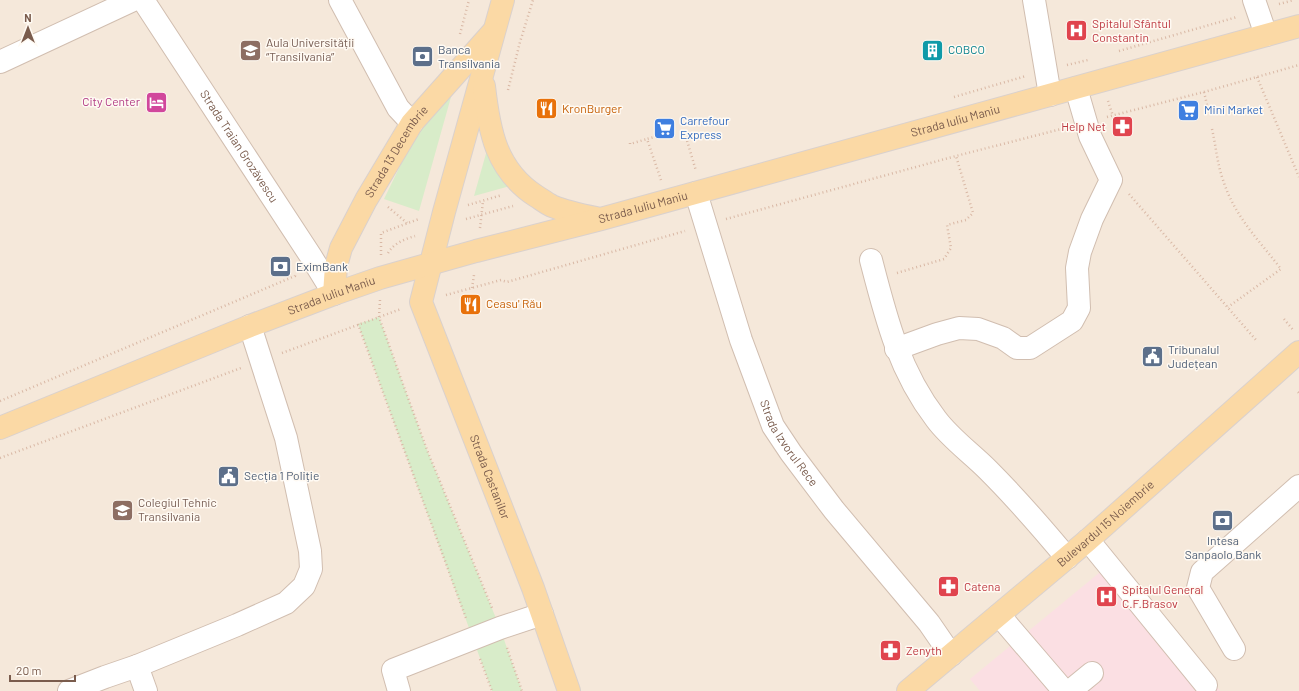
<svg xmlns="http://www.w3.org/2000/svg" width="1299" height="691" font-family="Barlow,sans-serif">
  <rect width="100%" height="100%" fill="#fdf6ec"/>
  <path fill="#f5e8da" d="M0 0H1299V691H0Z"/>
  <path fill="#fbdfe3" d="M1116 559 1220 691H980L970 679Z"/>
  <path fill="#d8ecc9" d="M451 97 419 211 384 199C400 168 420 116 451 97Z
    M487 150 514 185 474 196Z
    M379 317 427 450 500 628 522 691H492L358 324Z"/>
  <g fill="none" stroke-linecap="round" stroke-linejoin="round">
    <defs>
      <g id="minor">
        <path id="s1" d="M143 0 310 255 334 294"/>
        <path d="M340 0 398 108 412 123"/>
        <path d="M1034 0 1050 95"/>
        <path d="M1254 0 1266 35"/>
        <path d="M0 62 133 0"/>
        <path id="s2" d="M696 193 741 340 773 426 791 453 834 510 929 623 951 655"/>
        <path d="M871 260C886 318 899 371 936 419 950 438 971 453 988 470 1016 498 1042 528 1067 558"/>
        <path d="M896 349 937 334 959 328 978 329 1003 338 1017 348H1030L1072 321 1079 308 1077 268 1080 252 1092 219 1111 180 1090 136 1076 88"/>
        <path d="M1088 540 1206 685"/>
        <path d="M999 615 1064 691"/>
        <path d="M1234 649 1198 588 1202 572 1299 486"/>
        <path d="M137 666 146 691"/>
        <path d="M69 691 105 677 137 666 237 625 286 603 304 586 311 569 310 551 286 438 250 326"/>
        <path d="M399 691 393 670 500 628 542 614"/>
        <path d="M1070 691 1092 673"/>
      </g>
      <g id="major">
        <path id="s3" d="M503 0 444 212 421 302 533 588 569 691"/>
        <path d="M484 86C489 131 496 170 536 196 541 199 546 203 552 206 566 212 581 215 596 218"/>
        <path id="s4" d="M334 294 336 266 341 248 366 200 412 123 492 33"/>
        <path id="s5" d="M0 428 250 326 334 294 380 278 476 251 601 219 1299 26"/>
        <path id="s6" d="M908 691 1088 540 1299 352"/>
      </g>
    </defs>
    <use href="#minor" stroke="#d1beb0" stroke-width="24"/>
    <use href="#major" stroke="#dad1cd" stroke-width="24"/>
    <path stroke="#d9b8a5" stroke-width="2.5" stroke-dasharray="1 3" stroke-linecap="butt" d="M1279 4 1294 0
      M460 34 469 0
      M1119 51 1237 17
      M1067 65 1088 60
      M1257 77 1299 177
      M508 90 520 42 533 0
      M1204 92 1208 109
      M954 97 1026 76
      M1108 101 1113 116
      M1107 117 1204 92 1299 65
      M1212 129C1216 146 1217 163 1223 180 1235 217 1258 239 1281 269L1228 307
      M686 137 696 171
      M630 143V144L647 139
      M661 180 647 139 672 132
      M1129 194 1256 340
      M468 205 502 195
      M388 207 407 223
      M466 219 513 206
      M726 219 956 156 1065 128
      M480 228 483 201
      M388 253C394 243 405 239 415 236
      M381 255V233L419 219
      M897 273 944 259 951 248 947 225 966 220 973 213 956 156
      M472 288 474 275
      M446 295 501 280 507 282 685 231
      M380 300 379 317 400 376 427 450 492 608
      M1284 319 1294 331
      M358 324 466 618
      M282 353 401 309
      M1298 392 1299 393
      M0 401 295 276V273
      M0 458 241 368
      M507 648 522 691
      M480 659 492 691"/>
    <use href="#minor" stroke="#fff" stroke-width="22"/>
    <use href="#major" stroke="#fbd9a5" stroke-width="22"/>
  </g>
  <defs>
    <symbol id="hospital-square" viewBox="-11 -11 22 22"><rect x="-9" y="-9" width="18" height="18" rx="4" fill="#e0444e" stroke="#fffaf3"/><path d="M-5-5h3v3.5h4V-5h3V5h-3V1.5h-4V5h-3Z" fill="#fff"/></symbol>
    <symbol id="university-square" viewBox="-11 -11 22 22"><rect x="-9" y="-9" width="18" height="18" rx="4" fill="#8d6e63" stroke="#fffaf3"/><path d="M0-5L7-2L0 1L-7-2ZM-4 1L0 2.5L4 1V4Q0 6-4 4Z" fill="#fff"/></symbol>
    <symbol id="building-square" viewBox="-11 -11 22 22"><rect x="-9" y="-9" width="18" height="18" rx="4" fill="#0f9aa8" stroke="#fffaf3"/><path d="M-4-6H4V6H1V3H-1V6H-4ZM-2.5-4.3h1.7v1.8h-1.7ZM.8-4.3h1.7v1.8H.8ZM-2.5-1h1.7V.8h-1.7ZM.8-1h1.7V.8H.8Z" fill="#fff"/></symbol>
    <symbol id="bank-square" viewBox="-11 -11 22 22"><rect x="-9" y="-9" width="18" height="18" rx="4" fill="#5c6f8a" stroke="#fffaf3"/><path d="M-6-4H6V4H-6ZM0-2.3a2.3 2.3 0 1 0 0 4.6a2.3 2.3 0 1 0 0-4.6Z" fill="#fff"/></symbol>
    <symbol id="hotel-square" viewBox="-11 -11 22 22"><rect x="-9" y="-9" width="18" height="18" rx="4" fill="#d1479c" stroke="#fffaf3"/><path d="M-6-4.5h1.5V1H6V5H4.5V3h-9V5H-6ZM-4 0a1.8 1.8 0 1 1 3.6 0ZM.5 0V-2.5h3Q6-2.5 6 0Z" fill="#fff"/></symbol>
    <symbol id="restaurant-square" viewBox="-11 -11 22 22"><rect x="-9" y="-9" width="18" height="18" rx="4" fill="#e8710a" stroke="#fffaf3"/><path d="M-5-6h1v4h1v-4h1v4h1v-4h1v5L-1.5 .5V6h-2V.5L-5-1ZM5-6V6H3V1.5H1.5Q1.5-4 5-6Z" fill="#fff"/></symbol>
    <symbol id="supermarket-square" viewBox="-11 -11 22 22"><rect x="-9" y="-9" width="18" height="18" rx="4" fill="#3f7fe0" stroke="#fffaf3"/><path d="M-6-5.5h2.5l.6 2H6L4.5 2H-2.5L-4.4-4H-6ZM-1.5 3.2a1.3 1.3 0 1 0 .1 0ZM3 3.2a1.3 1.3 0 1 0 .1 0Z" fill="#fff"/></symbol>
    <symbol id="pharmacy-square" viewBox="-11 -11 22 22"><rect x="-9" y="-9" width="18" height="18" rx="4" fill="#e0444e" stroke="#fffaf3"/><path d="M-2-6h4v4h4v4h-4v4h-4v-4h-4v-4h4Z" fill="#fff"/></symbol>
    <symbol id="civic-square" viewBox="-11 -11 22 22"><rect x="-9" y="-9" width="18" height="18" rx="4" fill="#5c6f8a" stroke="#fffaf3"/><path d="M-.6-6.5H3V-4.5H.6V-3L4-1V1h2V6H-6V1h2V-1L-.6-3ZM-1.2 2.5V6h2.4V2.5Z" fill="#fff"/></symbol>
  </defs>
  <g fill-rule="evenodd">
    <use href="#hospital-square" x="1064" y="18" width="25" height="25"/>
    <use href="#university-square" x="238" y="38" width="25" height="25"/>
    <use href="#building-square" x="920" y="38" width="25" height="25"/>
    <use href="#bank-square" x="410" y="44" width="25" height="25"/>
    <use href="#hotel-square" x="144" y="90" width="25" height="25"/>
    <use href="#restaurant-square" x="534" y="96" width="25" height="25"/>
    <use href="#supermarket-square" x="1176" y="98" width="25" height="25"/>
    <use href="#pharmacy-square" x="1110" y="114" width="25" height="25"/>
    <use href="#supermarket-square" x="652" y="116" width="25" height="25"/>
    <use href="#bank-square" x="268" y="254" width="25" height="25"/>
    <use href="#restaurant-square" x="458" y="292" width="25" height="25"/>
    <use href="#civic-square" x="1140" y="344" width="25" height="25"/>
    <use href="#civic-square" x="216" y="464" width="25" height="25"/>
    <use href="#university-square" x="110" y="498" width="25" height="25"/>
    <use href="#bank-square" x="1210" y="508" width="25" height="25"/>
    <use href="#pharmacy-square" x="936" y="574" width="25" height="25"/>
    <use href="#hospital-square" x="1094" y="584" width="25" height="25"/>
    <use href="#pharmacy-square" x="878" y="638" width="25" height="25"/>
  </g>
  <g text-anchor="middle" stroke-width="3" stroke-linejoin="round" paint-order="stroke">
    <g font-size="12" fill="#be3a42" stroke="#fffaf3" text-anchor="start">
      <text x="1092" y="28">Spitalul Sfântul<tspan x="1092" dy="14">Constantin</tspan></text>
      <text x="1106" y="131" text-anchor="end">Help Net</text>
      <text x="964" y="591">Catena</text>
      <text x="1122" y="594">Spitalul General<tspan x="1122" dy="14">C.F.Brasov</tspan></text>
      <text x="906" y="655">Zenyth</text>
    </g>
    <g font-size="12" fill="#785e54" stroke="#fffaf3" text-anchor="start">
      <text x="266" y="47">Aula Universității<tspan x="266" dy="14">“Transilvania”</tspan></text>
      <text x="138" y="507">Colegiul Tehnic<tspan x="138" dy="14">Transilvania</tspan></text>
    </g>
    <g font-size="12" fill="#4e5e75" stroke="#fffaf3" text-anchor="start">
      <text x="438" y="54">Banca<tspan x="438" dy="14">Transilvania</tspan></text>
      <text x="296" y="271">EximBank</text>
      <text x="1168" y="354">Tribunalul<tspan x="1168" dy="14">Județean</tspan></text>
      <text x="244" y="480">Secția 1 Poliție</text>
      <text x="1223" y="545" text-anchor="middle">Intesa<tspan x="1223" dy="14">Sanpaolo Bank</tspan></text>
    </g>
    <g font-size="12" fill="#0d838f" stroke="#fffaf3" text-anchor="start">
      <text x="948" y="54">COBCO</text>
    </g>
    <g font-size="12" fill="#b23c85" stroke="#fffaf3" text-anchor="end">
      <text x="140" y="106">City Center</text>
    </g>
    <g font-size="12" fill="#c56008" stroke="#fffaf3" text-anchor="start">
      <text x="562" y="113">KronBurger</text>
      <text x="486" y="308">Ceasu' Rău</text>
    </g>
    <g font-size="12" fill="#366cbe" stroke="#fffaf3" text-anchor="start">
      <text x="1204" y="114">Mini Market</text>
      <text x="680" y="125">Carrefour<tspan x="680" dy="14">Express</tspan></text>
    </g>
    <g font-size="12" fill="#7a5c4d" stroke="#fffaf3">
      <text dy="4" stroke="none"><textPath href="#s5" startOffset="1005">Strada Iuliu Maniu</textPath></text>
      <text dy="4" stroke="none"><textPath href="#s1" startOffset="175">Strada Traian Grozăvescu</textPath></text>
      <text dy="4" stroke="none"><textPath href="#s4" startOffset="158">Strada 13 Decembrie</textPath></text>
      <text dy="4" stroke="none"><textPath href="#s5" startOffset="681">Strada Iuliu Maniu</textPath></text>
      <text dy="4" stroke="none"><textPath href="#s5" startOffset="357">Strada Iuliu Maniu</textPath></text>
      <text dy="4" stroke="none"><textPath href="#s2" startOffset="268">Strada Izvorul Rece</textPath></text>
      <text dy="4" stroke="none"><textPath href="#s3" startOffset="501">Strada Castanilor</textPath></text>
      <text dy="4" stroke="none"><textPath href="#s6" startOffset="259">Bulevardul 15 Noiembrie</textPath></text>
    </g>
  </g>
  <g transform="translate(28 28)" stroke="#fffaf3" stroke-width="3" paint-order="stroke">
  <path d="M0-3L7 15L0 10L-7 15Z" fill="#7a5c4d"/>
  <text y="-6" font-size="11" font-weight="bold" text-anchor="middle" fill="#7a5c4d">N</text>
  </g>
  <path d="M10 675v6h65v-6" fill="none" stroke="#7a5c4d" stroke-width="2"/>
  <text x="16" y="675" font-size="12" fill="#7a5c4d" stroke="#fffaf3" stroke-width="3" paint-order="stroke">20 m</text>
</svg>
